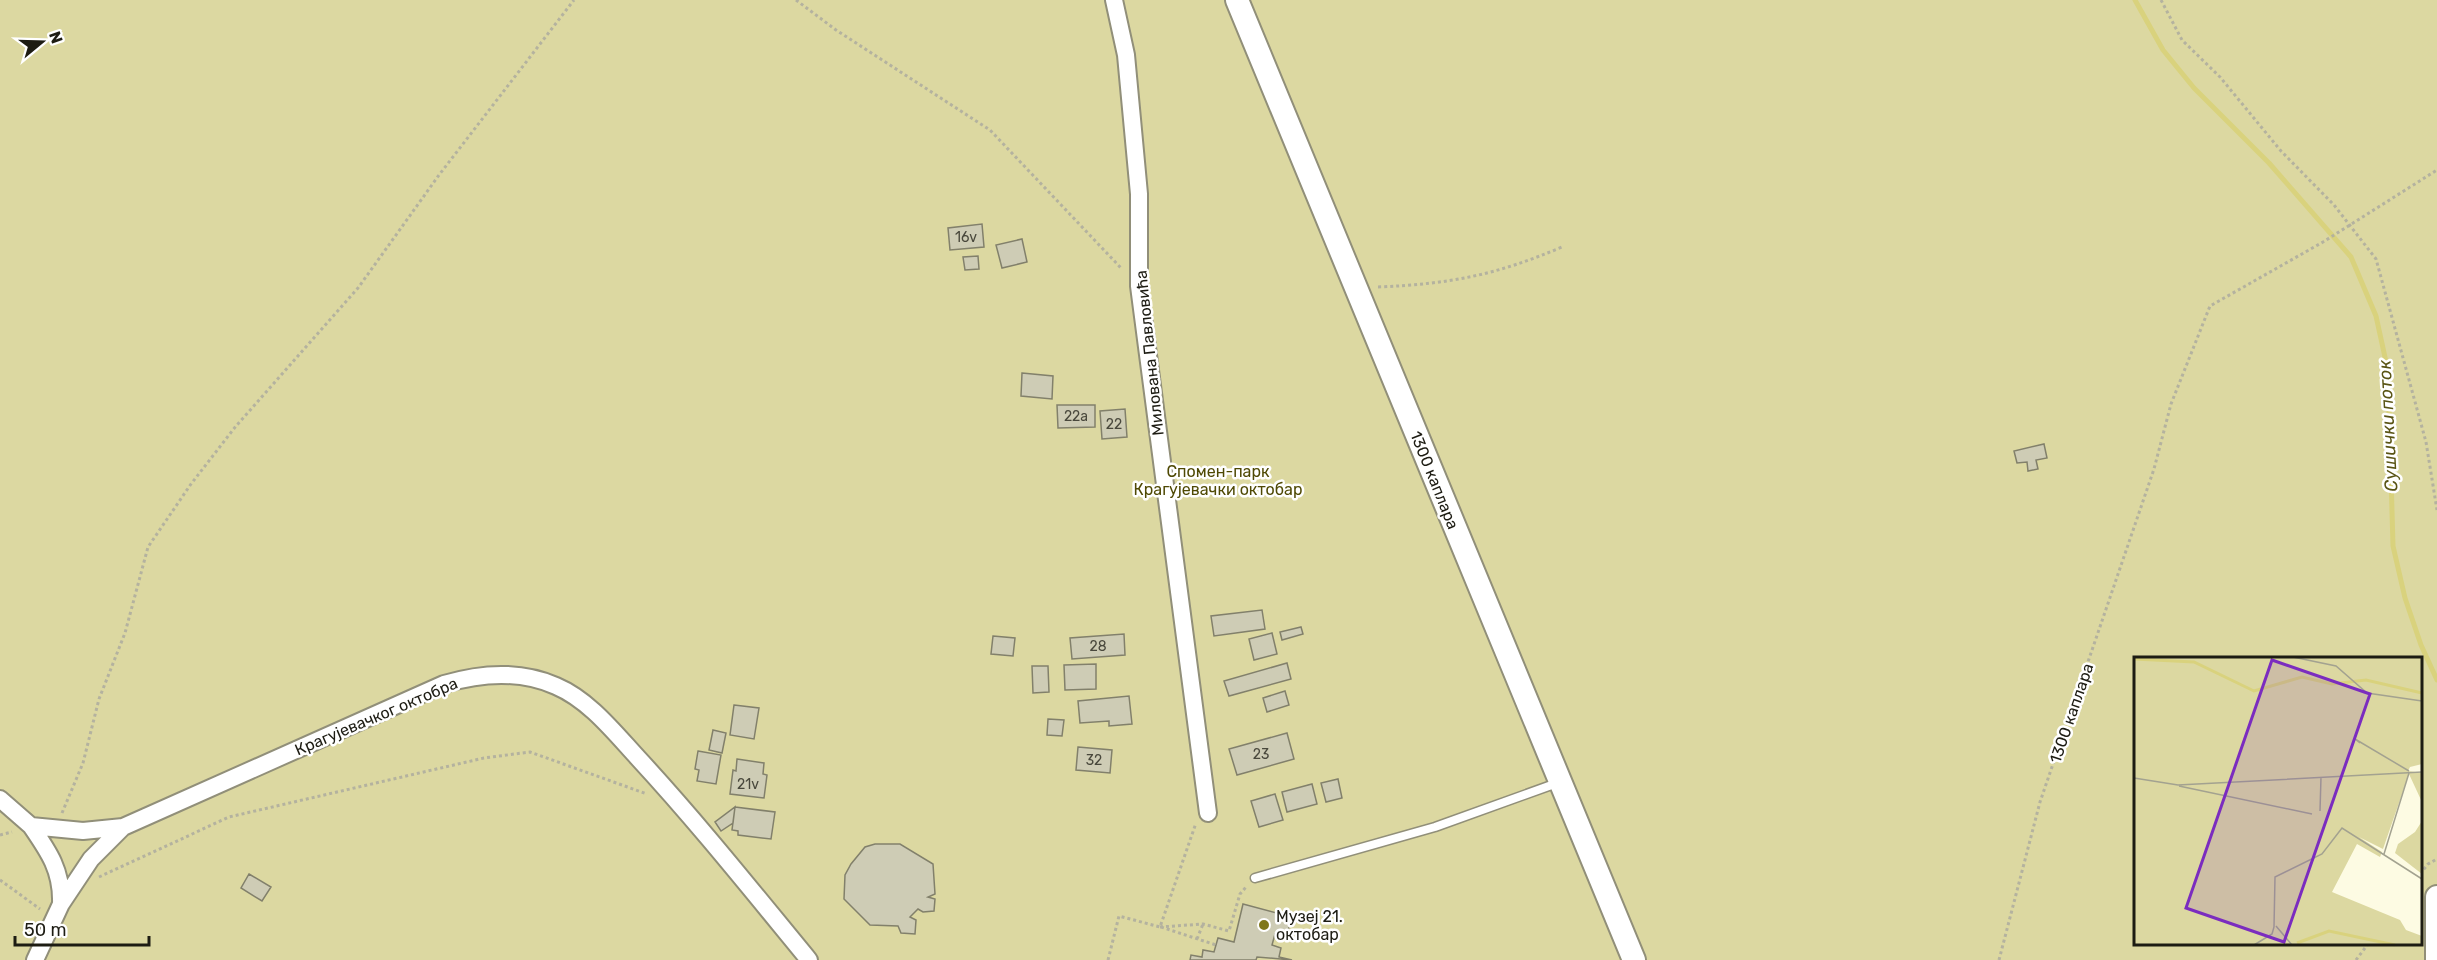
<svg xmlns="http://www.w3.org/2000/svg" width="2437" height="960" font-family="Rubik,sans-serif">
  <rect width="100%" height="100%" fill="#fdfbe3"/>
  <path fill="#dcd8a1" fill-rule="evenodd" d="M0 0H2437V960H0ZM2136 658H2420V944H2136Z"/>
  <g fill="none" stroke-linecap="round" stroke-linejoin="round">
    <path stroke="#d9d27d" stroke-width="5" d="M2135 0 2163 50 2194 88 2269 163 2351 257 2376 316 2388 371 2393 546 2405 598 2421 645 2437 680"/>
  </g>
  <path fill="#ceccb5" stroke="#82806b" stroke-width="1.5" d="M982 224 984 247 950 250 948 228Z
    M1022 239 1027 262 1002 268 996 245Z
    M978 256 979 269 965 270 963 257Z
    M1022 373 1053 376 1052 399 1021 396Z
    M1057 405H1095V427L1058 428Z
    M1125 409 1127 437 1102 439 1100 411Z
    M2044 444 2047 458 2036 460 2038 469 2028 471 2027 462 2017 463 2014 451Z
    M1262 610 1265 629 1214 636 1211 616Z
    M1301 627 1303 634 1282 640 1280 632Z
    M1272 633 1277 654 1254 660 1249 639Z
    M1124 634 1125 655 1072 659 1070 638Z
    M993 636 1015 638 1013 656 991 654Z
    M1287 663 1291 679 1229 696 1224 681Z
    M1096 664V689L1065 690 1064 665Z
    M1032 666H1048L1049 692 1033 693Z
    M1285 691 1289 705 1267 712 1263 698Z
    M1129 696 1132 724 1109 726V721L1080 723 1078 701Z
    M734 705 759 708 754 739 730 735Z
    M1048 719 1064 720 1062 736 1047 735Z
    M713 730 726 733 722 753 709 750Z
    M1287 733 1294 759 1237 775 1229 749Z
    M1078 747 1112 750 1110 773 1076 770Z
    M698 751 721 755 716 784 697 781 699 770 695 769Z
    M737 759 764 763 763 774 767 775 764 798 730 794 733 770 736 771Z
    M1338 779 1342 798 1326 802 1321 783Z
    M1312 784 1317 804 1287 812 1282 792Z
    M1275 794 1283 820 1259 827 1251 801Z
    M735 807 775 812 771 839 738 835V831L732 830Z
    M735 807 733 823 721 831 715 822Z
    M875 844H900L933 864 935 894 928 897 935 899 934 911 923 912 918 909 910 917 916 920 915 934 901 933 898 926 870 925 844 899 845 875 851 864 865 847Z
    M249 874 271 887 262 901 241 888Z
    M1243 904 1292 917 1286 937 1275 934 1272 945 1281 948 1279 957 1292 960 1257 957 1256 960H1190L1191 955 1202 957 1203 950 1214 952 1218 938 1234 942Z"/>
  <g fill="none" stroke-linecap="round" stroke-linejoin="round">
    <defs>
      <path id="lane" d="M1255 878 1435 827 1560 782"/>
      <path id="street" d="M1114 0 1126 55 1139 194V286L1208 813
        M0 799 31 826 83 831 123 827 444 684C481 673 520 670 556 686 589 700 614 732 638 758 698 823 753 892 809 960
        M31 826C49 852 62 871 61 903
        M35 960 61 904 91 859 123 827"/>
      <path id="secondary" d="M1237 0 1634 960
        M2437 960V897"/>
    </defs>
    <use href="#lane" stroke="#918f79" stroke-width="11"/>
    <use href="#street" stroke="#918f79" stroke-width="20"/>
    <use href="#secondary" stroke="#918f79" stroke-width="26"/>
    <path stroke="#b4b29f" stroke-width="3" stroke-dasharray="3 3" stroke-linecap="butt" d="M796 0 836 30 990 130 1121 268
      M2161 0 2182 40 2220 77 2281 151 2334 205 2376 259 2426 442 2437 510
      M1378 287C1450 284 1496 275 1562 247
      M62 813 83 763 99 699 125 633 148 547 191 484 236 426 358 288 439 175 574 0
      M0 835 12 832
      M2420 874 2428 864 2437 859
      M99 877 229 817 484 758 530 752 647 794
      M0 880 40 909
      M1160 927 1203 924 1229 931 1240 894 1246 887
      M1161 927 1216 945
      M1197 939 1203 924
      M1108 960 1119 916 1160 927 1196 823
      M1999 960 2040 802 2154 469 2171 404 2210 306 2323 242 2437 170
      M2356 960 2368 944"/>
    <use href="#lane" stroke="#fff" stroke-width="8"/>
    <use href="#street" stroke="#fff" stroke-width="16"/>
    <use href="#secondary" stroke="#fff" stroke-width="22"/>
  </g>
  <circle fill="#7f771b" stroke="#fff" stroke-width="2" cx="1264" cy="925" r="6"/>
  <g text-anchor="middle" stroke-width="5" stroke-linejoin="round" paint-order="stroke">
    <g font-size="14" fill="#49483c">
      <text x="966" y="242">16v</text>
      <text x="1076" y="421">22a</text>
      <text x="1114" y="429">22</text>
      <text x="1098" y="651">28</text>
      <text x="1261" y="759">23</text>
      <text x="1094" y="765">32</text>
      <text x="748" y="789">21v</text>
    </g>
    <g font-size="16" fill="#1d1c13" stroke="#fff">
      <text transform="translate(1149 353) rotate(-96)" y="6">Милована Павловића</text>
      <text transform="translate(1435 480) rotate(68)" y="6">1300 каплара</text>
      <text transform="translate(2071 713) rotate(-71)" y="6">1300 каплара</text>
      <text transform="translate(376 716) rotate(-23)" y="6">Крагујевачког октобра</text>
    </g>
    <g font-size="16" fill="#4f4904" stroke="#fff">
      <text x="1218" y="477">Спомен-парк<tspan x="1218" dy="18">Крагујевачки октобар</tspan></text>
    </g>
    <g font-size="16" fill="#1d1c13" stroke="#fff" text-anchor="start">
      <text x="1276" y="922">Музеј 21.<tspan x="1276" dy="18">октобар</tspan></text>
    </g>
    <g font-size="18" font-style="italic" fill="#595414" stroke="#fff">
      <text transform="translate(2388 426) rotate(-93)" y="6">Сушички поток</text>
    </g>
  </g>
  <g transform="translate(2134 657)">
    <rect width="288" height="288" fill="#fdfbe3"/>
    <path d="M0 0H288V107L276 110 274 114 288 116V145L275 117 249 192 225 180 248 195 246 200 223 187 198 235 266 263 272 273 288 279V288H0ZM288 164V217L261 196 264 187 281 175Z" fill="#dcd8a1"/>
    <path fill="none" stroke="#d9d27d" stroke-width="3" d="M0 2 60 5 120 34 168 20 198 27 232 23 288 36M163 286 195 274 261 288"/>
    <path fill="none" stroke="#a3a290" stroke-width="1.5" d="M159 0 202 9 233 36 288 44M226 86 221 82 275 114M0 121 44 128 288 115M45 129 178 157M186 154 187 120M250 197 275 116M142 269 158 288M120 288 138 277 140 270 141 220 188 197 208 171 288 222"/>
    <path fill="#7b2cbf" fill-opacity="0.15" stroke="#7b2cbf" stroke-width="3" d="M138 3 236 37 150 285 52 251Z"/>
    <rect width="288" height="288" fill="none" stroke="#1d1c13" stroke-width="3"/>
  </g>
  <g transform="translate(42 42) rotate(71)" stroke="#ffffff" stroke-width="4.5" paint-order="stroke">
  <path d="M0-4.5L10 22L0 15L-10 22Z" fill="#1d1c13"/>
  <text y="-9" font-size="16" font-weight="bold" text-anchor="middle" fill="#1d1c13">N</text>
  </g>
  <path d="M15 936v9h134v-9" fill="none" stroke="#1d1c13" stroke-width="3"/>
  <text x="24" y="936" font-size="18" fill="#1d1c13" stroke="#ffffff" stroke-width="4.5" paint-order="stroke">50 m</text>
</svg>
